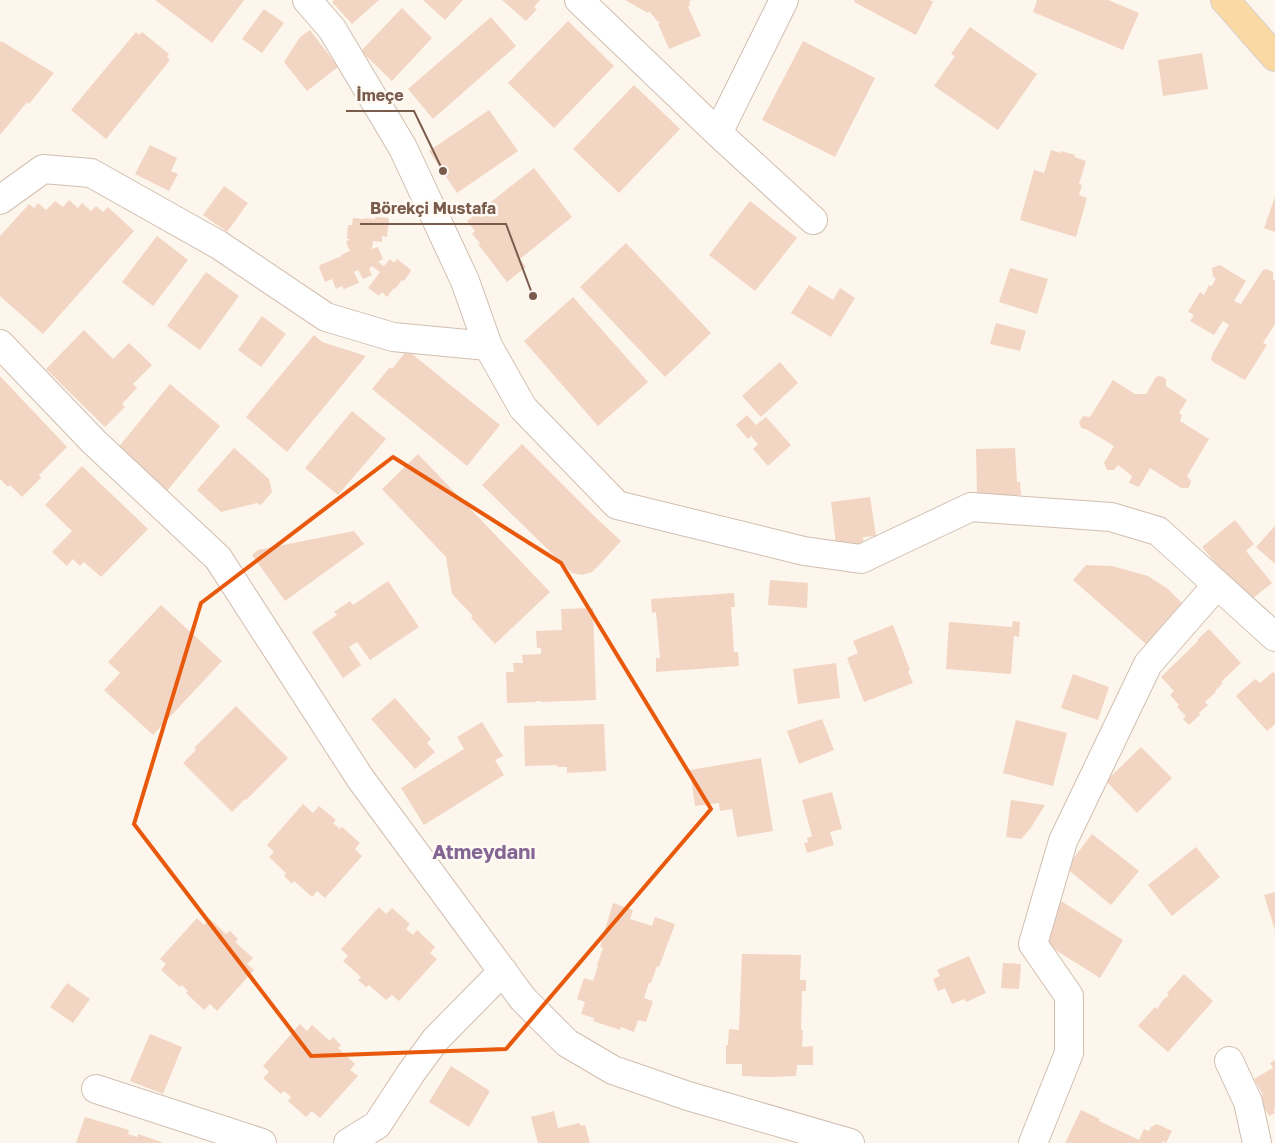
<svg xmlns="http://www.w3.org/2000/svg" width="1275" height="1143" font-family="'Golos Text',sans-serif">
  <rect width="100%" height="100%" fill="#fdf6ec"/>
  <path fill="#f3d5c3" d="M155 0H244L212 43Z
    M334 0H379L352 24 332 2Z
    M423 0H463L445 20Z
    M502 0H540L534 7 537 9 526 21Z
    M625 0H691L689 2 690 5 688 7 701 36 669 49 658 24 660 23 659 21 658 22 649 11 648 13Z
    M855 0H930L933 2 916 35 854 2Z
    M1037 0H1108L1139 13 1123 50 1033 12Z
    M402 8 432 38 392 81 361 51Z
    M264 9 284 23 262 53 242 39Z
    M491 17 516 46 433 119 408 89Z
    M568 21 614 66 554 128 508 83Z
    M970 27 1037 74 998 130 934 86 955 56 951 54Z
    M310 30 338 67 307 91 284 62 300 37Z
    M136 32 139 35 142 32 169 54 167 57 170 60 106 139 71 110Z
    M1 41 54 73 29 104 27 102 0 135V43Z
    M803 41 875 78 835 157 762 120Z
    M1202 53 1208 89 1163 96 1158 60Z
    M634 85 680 129 619 193 573 149Z
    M489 110 518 151 457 193 429 151Z
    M150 145 177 158 171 171 178 174 169 191 135 174Z
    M1051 150 1061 153V151L1075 155 1074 157 1086 161 1079 184 1082 185 1079 195 1087 198 1076 237 1020 220 1034 170 1044 173Z
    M534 168 572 217 520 259 526 267 507 282 478 244 480 243 472 234 475 231 467 221Z
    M224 186 248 203 227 232 203 215Z
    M1275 197V232L1264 228Z
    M69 200 78 208 82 203 91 211 96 206 103 212 108 207 134 231 43 334 0 296V236L29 204 34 208 38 203 46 210 55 201 63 207Z
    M750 201 797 238 755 291 709 255Z
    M375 217 388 218 389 220 387 237 382 236V242L373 241 372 249 378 247 383 259 378 262 384 266 390 259 394 263 397 259 410 269 411 271 404 281 402 280 395 289 394 288 387 297 382 292 379 296 368 288 380 272 372 266 369 269 372 275 363 279 358 270 354 272 359 283 344 289 342 286 336 289 332 279 325 282 319 267 320 265 342 256 341 255 350 251 346 242 350 239H347L348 225H352L353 218 364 219V218L375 219Z
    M157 236 188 260 153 306 122 282Z
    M626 243 711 333 665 377 580 287Z
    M1220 265 1246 281 1234 301 1241 304 1263 270 1266 269 1273 272V279L1275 281V324L1263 343 1267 345 1245 380 1213 362 1211 359 1213 353 1229 325 1223 321 1214 335 1190 321 1194 315 1188 312 1200 292 1204 295 1209 285 1212 286 1216 278 1213 277 1212 268Z
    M1010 268 1048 279 1037 314 999 302Z
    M206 272 239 296 200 350 167 326Z
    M809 285 833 300 840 288 855 298 831 337 791 313Z
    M573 297 648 382 598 426 524 341Z
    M262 316 286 334 261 367 238 350Z
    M996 323 1026 331 1020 351 990 344Z
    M84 330 113 359 129 343 152 365 133 384 137 388 122 404 125 407 105 427 46 369Z
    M314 335 322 342 366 356 287 452 246 417Z
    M407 350 500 425 467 466 372 389 390 367 392 369Z
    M780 362 798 383 761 417 742 396Z
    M0 376 67 447 39 475 41 478 22 497 10 485 8 487 0 479Z
    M1159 376 1163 377 1166 379V386L1187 400 1179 413 1182 415 1180 421 1209 439 1187 476 1191 481 1190 485 1188 488H1181L1150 468 1139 487 1129 483 1132 476 1118 465 1114 470H1107L1104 463 1114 446 1086 429H1083L1080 426 1079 422 1083 416 1090 417 1113 380 1135 394H1146L1156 377Z
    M170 384 220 426 167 491 117 449Z
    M352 411 386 439 338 495 305 468Z
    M747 415 756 425 766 417 791 445 768 466 753 449 758 444 751 436 748 439 736 425Z
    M522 444 590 512 621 541 603 561 592 572 582 575 572 573 482 485Z
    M234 448 269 479 272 492 261 505 257 503 221 512 197 490Z
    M1015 448 1017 482H1020L1021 495 977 496 976 449Z
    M418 454 550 592 495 644 471 618 473 616 452 594 446 557 382 489Z
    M82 466 148 529 101 577 84 562 80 566 73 559 67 566 52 552 72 531 45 505Z
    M870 497 876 536 863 537 864 552 851 554 849 543 836 545 831 502Z
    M1235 520 1254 544 1246 551 1272 583 1248 602 1202 547Z
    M1275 526V562L1274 563 1256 547Z
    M354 531 364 544 285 601 252 555 258 550Z
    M1086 565 1112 566 1148 576 1168 589 1182 603 1146 644 1073 580Z
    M770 580 808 583 807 608 768 605Z
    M388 581 419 627 370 660 357 642 349 647 361 665 343 678 312 632 337 615 334 612 350 601 353 605Z
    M734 593 735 607H731L734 652H738L739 666 656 672V658H660L656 612 652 613 651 599Z
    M161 605 222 661 153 735 104 690 120 673 108 662Z
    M593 608 596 700 542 702V701H536V702L507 703 506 672H514L513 663H523L522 655 541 654V648H537L536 631 562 630 561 609Z
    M1013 621 1020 622 1019 637 1014 636 1011 674 946 669 949 622 1012 627Z
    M893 625 910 670 908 671 913 683 864 702 847 658 858 653 853 641Z
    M1209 629 1241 663 1221 682 1223 683 1215 691 1216 692 1205 702 1208 705 1199 713 1200 715 1189 725 1183 719 1186 716 1177 707 1179 705 1170 695 1174 691 1161 677 1198 641 1197 640Z
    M836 663 840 698 798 704 793 669Z
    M1273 672 1275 674V724L1267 731 1236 696 1255 679 1260 683Z
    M1073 674 1109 687 1098 720 1061 708Z
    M395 698 431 739 427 743 435 752 415 769 371 719Z
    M236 706 288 758 246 800 245 799 232 812 183 763 196 750 194 748Z
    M822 719 834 750 799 764 787 731Z
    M1016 720 1067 733 1053 786 1003 773Z
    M482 722 503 756 495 760 504 775 424 825 401 788 464 749 457 737Z
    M604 724 606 771 567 773V767H557V765L525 766 524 726Z
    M1141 747 1172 778 1137 813 1106 781Z
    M761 758 773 831 737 837 732 809 720 811 719 803 695 806 690 770Z
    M832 792 842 829 830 832 834 845 807 853 804 843 808 842 807 838 812 836 802 800Z
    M1011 800 1045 805 1030 829 1021 839 1006 837Z
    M303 804 313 813 319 806 336 820 333 823 340 829 342 827 360 843 355 849 362 856 325 898 317 891 312 897 294 881 292 884 284 876 286 873 269 857 274 852 267 845Z
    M1092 834 1139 871 1111 905 1066 868Z
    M1196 847 1220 877 1172 916 1148 885Z
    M1275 892V930L1264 895Z
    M1061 901 1123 940 1100 978 1038 939Z
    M613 903 633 910 630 919 652 926 655 917 675 924 659 967 657 966 651 983H649L644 998 653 1001 646 1022 638 1020 634 1032 621 1027 620 1030 593 1021 594 1018 581 1014 585 1002 577 999 584 978 593 981 598 966 597 965 603 948 600 947Z
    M379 907 386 914 392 908 410 924 406 929 413 935 417 930 435 947 430 953 437 959 399 1001 392 995 386 1000 369 985 366 987 358 980 361 977 343 961 348 956 341 949Z
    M197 918 204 925 210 919 226 934 230 931 238 939 235 942 253 958 247 964 254 970 217 1011 210 1004 204 1010 186 993 188 991 182 985 180 987 161 970 166 964 160 959Z
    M742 954 801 955 800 980H806V991H802L801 1030H803L802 1047 813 1046V1065H797L796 1076 768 1077 742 1076V1064H726V1045H728L729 1029 739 1030Z
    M969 956 986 993 966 1002 964 999 952 1004 945 988 938 991 933 979 940 976 937 970Z
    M1003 963 1021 964 1019 989 1001 988Z
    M1184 974 1213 1001 1168 1052 1138 1026 1155 1007 1157 1009 1163 1000 1169 995 1167 993Z
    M67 983 90 999 73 1023 50 1007Z
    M300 1024 307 1031 312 1025 330 1041 333 1037 341 1045 338 1048 355 1064 350 1070 358 1076 320 1118 312 1111 306 1117 288 1101 291 1097 284 1091 281 1094 263 1078 269 1072 263 1066Z
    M150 1034 182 1047 163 1094 130 1081Z
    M1275 1060V1108L1274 1109 1275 1113 1269 1116 1258 1097 1263 1095 1254 1079 1273 1068 1270 1063Z
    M451 1066 490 1091 469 1127 429 1102Z
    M1081 1110 1100 1119 1099 1121 1139 1140 1144 1129 1149 1131 1151 1127 1157 1124 1172 1131 1166 1143 1163 1141 1162 1143H1065Z
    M554 1111 558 1128 580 1123V1126L585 1125 590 1143H538L531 1117Z
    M85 1117 129 1130 128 1134 137 1137 138 1134 164 1143H76Z"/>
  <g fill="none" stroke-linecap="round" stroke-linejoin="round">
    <defs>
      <path id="minor" d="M307 0 332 29 403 148 465 281 488 346 523 408 617 505 804 551 861 559 971 507 1111 517 1158 531 1275 637
        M579 0 718 133 813 220
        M718 133 784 0
        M0 200 43 169 91 173 219 245 326 317 393 337 488 346
        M0 344 94 442 218 558 360 778 523 999 567 1043 613 1070 688 1096 850 1143
        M1229 1061 1248 1102 1257 1143
        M96 1089 262 1143
        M348 1143 377 1125 411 1073 436 1039 503 971
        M1033 1143 1069 1053V996L1033 944 1063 841 1148 664 1217 585"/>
      <path id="primary" d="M1225 0 1275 57"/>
    </defs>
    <use href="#minor" stroke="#d1beb0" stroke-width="30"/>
    <use href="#primary" stroke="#dad1cd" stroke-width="30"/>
    <use href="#minor" stroke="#fff" stroke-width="28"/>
    <use href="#primary" stroke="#fbd9a5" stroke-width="28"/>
  </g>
  <path fill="none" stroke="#e8590c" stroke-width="4" stroke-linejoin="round" d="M393 457 561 563 711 809 506 1049 311 1056 134 824 201 603Z"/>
  <g text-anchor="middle" stroke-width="5" stroke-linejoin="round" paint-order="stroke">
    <g font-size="20" font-weight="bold" fill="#846695" stroke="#fffaf3">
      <text x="484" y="859">Atmeydanı</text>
    </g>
  </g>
  <path fill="none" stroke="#7a5c4d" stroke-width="2" d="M443 171L414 111H346M533 296L506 224H360"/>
  <g fill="#7a5c4d" stroke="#fffaf3" stroke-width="2">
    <circle cx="443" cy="171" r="5"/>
    <circle cx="533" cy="296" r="5"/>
  </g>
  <g font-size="16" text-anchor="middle" font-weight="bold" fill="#7a5c4d" stroke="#fffaf3" stroke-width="5" stroke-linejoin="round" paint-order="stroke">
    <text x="380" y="101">İmeçe</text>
    <text x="433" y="214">Börekçi Mustafa</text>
  </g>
</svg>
